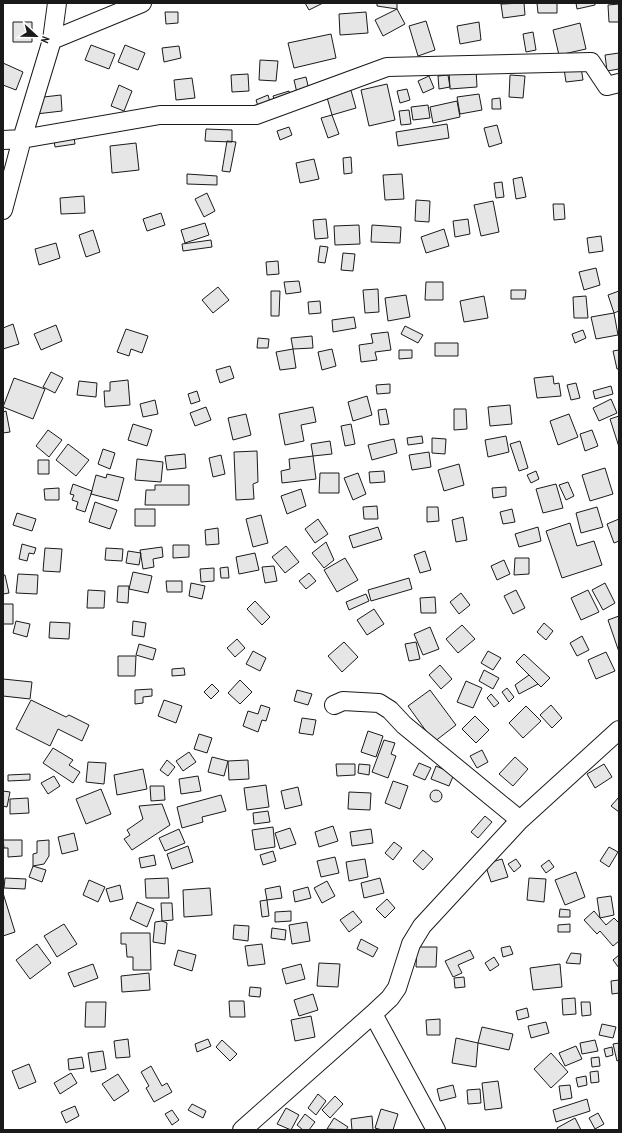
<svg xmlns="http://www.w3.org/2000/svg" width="622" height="1133" font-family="'PT Sans Narrow',sans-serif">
  <rect width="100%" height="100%" fill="#fff"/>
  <path fill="#e6e6e6" stroke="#1a1a1a" d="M305 3H323L309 10Z
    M377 3H397V9L377 6Z
    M524 3 525 15 503 18 501 4Z
    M537 3H557V13H538Z
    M576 3H595V5L577 9Z
    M619 4V22H609L608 5Z
    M397 9 405 24 383 36 375 20Z
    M165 12H178V23L166 24Z
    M366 12 368 33 340 35 339 14Z
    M426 21 435 50 418 56 409 26Z
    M13 22H32V42H13Z
    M479 22 481 40 460 44 457 26Z
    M580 23 586 49 559 55 553 30Z
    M533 32 536 50 526 52 523 34Z
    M331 34 336 58 294 68 288 43Z
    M91 45 115 54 109 69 85 60Z
    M125 45 145 53 138 70 118 62Z
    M179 46 181 58 164 62 162 48Z
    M619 53V69L607 71 605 55Z
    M260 60 278 61 276 81 259 80Z
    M3 63 23 72 16 90 3 85Z
    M581 67 583 80 566 82 564 69Z
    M476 69 477 87 450 89 449 71Z
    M248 74 249 91 232 92 231 75Z
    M448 75 450 87 439 89 438 76Z
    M510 75 525 76 523 98 509 97Z
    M429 76 434 88 423 93 418 81Z
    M306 77 309 90 297 93 294 80Z
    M192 78 195 98 176 100 174 80Z
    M387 84 395 120 369 126 361 90Z
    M119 85 132 91 124 111 111 106Z
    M350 87 356 108 332 115 326 94Z
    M407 89 410 100 400 103 397 91Z
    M289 91 292 100 276 105 273 96Z
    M479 94 482 110 460 114 457 97Z
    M61 95 62 111 36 114 35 98Z
    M268 95 270 102 258 106 256 100Z
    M500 98 501 109H492V99Z
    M457 101 460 117 433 123 430 107Z
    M428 105 430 118 413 120 411 107Z
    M409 110 411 124 401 125 399 111Z
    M332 115 339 134 328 138 321 118Z
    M447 124 449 138 398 146 396 132Z
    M497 125 502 143 489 147 484 128Z
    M289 127 292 135 280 140 277 131Z
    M206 129 232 130V142L205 141Z
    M73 131 75 144 55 147 53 134Z
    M227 141 236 142 230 172 222 171Z
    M136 143 139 170 112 173 110 146Z
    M351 157 352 173 344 174 343 158Z
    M314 159 319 179 300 183 296 163Z
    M187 174 217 176V185L187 184Z
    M402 174 404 199 385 200 383 175Z
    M522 177 526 197 516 199 513 179Z
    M502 182 504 197 496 198 494 183Z
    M207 193 215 211 204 217 195 199Z
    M84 196 85 213 61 214 60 198Z
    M416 200 430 201 429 222 415 221Z
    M493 201 499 232 481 236 474 205Z
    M553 204H564L565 219 554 220Z
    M161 213 165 225 147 231 143 219Z
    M326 219 328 238 315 239 313 220Z
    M468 219 470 234 455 237 453 221Z
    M205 223 209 235 185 243 181 230Z
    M359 225 360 244 335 245 334 226Z
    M372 225 401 227 400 243 371 242Z
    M444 229 449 246 426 253 421 237Z
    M93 230 100 252 86 257 79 235Z
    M601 236 603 251 589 253 587 238Z
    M211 240 212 247 183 251 182 244Z
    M56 243 60 258 39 265 35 249Z
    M320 246 328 247 325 263 318 262Z
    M343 253 355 254 353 271 341 270Z
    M278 261 279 274 267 275 266 262Z
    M596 268 600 285 584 290 579 272Z
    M299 281 301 292 286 294 284 282Z
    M426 282H443V300H425Z
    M218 287 229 300 213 313 202 300Z
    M378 289 379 312 365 313 363 290Z
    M511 290H526L525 299H511Z
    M271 291H280L279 316H271Z
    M619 291V311L614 313 608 295Z
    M406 295 410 317 388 321 385 298Z
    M484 296 488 318 464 322 460 301Z
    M586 296 588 318H574L573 297Z
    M320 301 321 313 309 314 308 302Z
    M614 313 618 335 596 339 591 317Z
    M354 317 356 328 333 332 332 320Z
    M13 324 19 344 3 349V328Z
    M56 325 62 341 41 350 34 334Z
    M405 326 423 335 418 343 401 334Z
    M126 329 148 336 142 353 131 349 129 356 117 352Z
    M583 330 586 338 575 343 572 334Z
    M388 332 391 350 375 352 377 360 361 362 359 345 373 343 371 334Z
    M312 336 313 348 293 349 291 338Z
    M258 338 269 339 268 348H257Z
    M435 343H458V356H435Z
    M293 349 296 368 280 370 276 352Z
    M332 349 336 366 322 370 318 352Z
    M399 350H412V358L399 359Z
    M619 350V369H617L613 351Z
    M230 366 234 378 220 383 216 370Z
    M51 372 63 378 55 393 43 387Z
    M553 376 554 384 559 383 561 396 537 398 534 378Z
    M14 378 45 389 33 419 3 407Z
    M128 380 130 405 105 407 104 391H110V382Z
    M79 381 97 383 96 397 77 395Z
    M576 383 580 398 571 400 567 385Z
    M390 384V393L377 394 376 385Z
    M611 386 613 394 595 399 593 391Z
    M197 391 200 401 191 404 188 394Z
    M367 396 372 415 353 421 348 402Z
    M611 399 617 413 599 421 593 408Z
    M155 400 158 414 143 417 140 404Z
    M510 405 512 424 490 426 488 407Z
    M206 407 211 420 195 426 190 413Z
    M313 407 316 422 301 425 304 441 285 445 279 414Z
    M386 409 389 424 380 425 378 410Z
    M454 409H466L467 429 454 430Z
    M6 411 10 432 3 433V412Z
    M246 414 251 435 233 440 228 418Z
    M569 414 578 437 558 445 550 421Z
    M619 416V447L610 419Z
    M133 424 152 430 147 446 128 440Z
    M351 424 355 444 345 446 341 426Z
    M48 430 62 440 49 457 36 446Z
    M592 430 598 446 585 451 580 434Z
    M422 436 423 443 408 445 407 438Z
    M506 436 509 452 488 457 485 440Z
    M432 438 446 439 445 454 432 453Z
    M394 439 397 453 372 460 368 445Z
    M330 441 332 454 313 456 316 479 282 483 281 471 290 469 289 459 313 456 311 444Z
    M520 441 528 468 519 471 510 444Z
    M68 444 89 460 76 476 56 460Z
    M103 449 115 453 110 469 98 464Z
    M257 451 258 482 253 484 254 499 236 500 234 452Z
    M429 452 431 467 412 470 409 455Z
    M185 454 186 468 167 470 165 456Z
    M221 455 225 474 213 477 209 458Z
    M137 459 163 462 161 482 135 480Z
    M38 460H49V474H38Z
    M459 464 464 485 444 491 438 470Z
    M605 468 613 494 590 501 582 475Z
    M384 471 385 482 370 483 369 472Z
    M536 471 539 479 531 483 527 475Z
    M320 473H339V493H319Z
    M358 473 366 494 353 500 344 478Z
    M107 474 124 478 118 501 91 494 96 475 106 478Z
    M568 482 574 496 566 500 559 485Z
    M73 484 92 491 85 512 76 509 78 502 72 500 74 495 70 494Z
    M556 484 563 508 543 513 536 489Z
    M155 485H189V505H145L146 490H155Z
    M506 487V496L493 498 492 488Z
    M59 488V500H45L44 489Z
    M301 489 306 506 287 514 281 496Z
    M95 502 117 510 110 529 89 522Z
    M377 506 378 519H364L363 507Z
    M427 507H438L439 521 427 522Z
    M597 507 603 527 581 533 576 513Z
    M135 509H155V526H135Z
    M512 509 515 522 503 524 500 512Z
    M17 513 36 519 32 531 13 525Z
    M261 515 268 543 253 547 246 519Z
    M463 517 467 540 456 542 452 520Z
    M318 519 328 534 315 543 305 529Z
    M619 519V541L614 543 607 524Z
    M570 523 577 546 594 541 602 565 562 578 546 531Z
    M378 527 382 539 353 548 349 536Z
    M538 527 541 541 519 547 515 534Z
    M218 528 219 544 206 545 205 530Z
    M326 542 334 560 324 568 312 553Z
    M22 544 36 548 34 554 29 553 27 561 19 559Z
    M173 545H189V557L173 558Z
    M286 546 299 562 285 573 272 557Z
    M162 547 163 557 153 559 154 567 143 569 140 550Z
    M45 548 62 549 60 572 43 571Z
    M106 548 123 549 122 561 105 560Z
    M128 551 141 553 139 565 126 563Z
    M425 551 431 570 420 573 414 555Z
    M255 553 259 570 239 574 236 557Z
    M345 558 358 580 337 592 324 570Z
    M515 558H529V574L514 575Z
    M504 560 510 574 497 580 491 566Z
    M274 566 277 581 265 583 262 567Z
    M228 567 229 578H221L220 568Z
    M214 568V581L201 582 200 569Z
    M133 572 152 576 148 593 129 589Z
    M309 573 316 581 306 589 299 581Z
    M18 574 38 575 37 594 16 593Z
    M3 575H5L9 593 3 594Z
    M409 578 412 589 371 601 368 590Z
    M166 581H182V592H167Z
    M191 583 205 586 202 599 189 596Z
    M605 583 615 603 603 610 592 590Z
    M118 586H129L128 603 117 602Z
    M88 590 105 591 104 608H87Z
    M516 590 525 608 513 614 504 596Z
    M588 590 599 612 581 620 571 598Z
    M461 593 470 605 459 614 450 602Z
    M366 594 369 601 349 610 346 602Z
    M435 597 436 613H421L420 598Z
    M255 601 270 617 262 625 247 609Z
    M3 604H13V624H3Z
    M374 609 384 624 367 635 357 620Z
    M619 616V652L608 620Z
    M16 621 30 624 27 637 13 633Z
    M133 621 146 623 144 637 132 635Z
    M50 622 70 623 69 639 49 638Z
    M544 623 553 631 546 640 537 632Z
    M462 625 475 639 458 653 446 639Z
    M430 627 439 649 423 655 414 634Z
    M582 636 589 650 577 656 570 643Z
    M237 639 245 648 235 657 227 648Z
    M344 642 358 657 342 672 328 656Z
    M416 642 420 659 409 661 405 644Z
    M139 644 156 649 153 660 136 655Z
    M253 651 266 658 260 671 246 664Z
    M488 651 501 658 493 670 481 663Z
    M606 652 615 671 596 679 588 660Z
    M524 654 550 678 541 687 516 662Z
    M118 656H136L135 676H118Z
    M440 665 452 679 441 689 429 675Z
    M184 668 185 675 172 676V669Z
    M484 670 499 678 493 689 479 681Z
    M529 675 538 684 519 694 515 685Z
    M3 679 32 682 30 699 3 696Z
    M240 680 252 692 240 704 228 693Z
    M466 681 482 688 473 708 457 702Z
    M212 684 219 691 211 699 204 692Z
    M507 688 514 697 509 702 502 692Z
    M152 689V696L143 697V703L135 704V690Z
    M297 690 312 694 308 705 294 701Z
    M430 690 456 725 434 742 408 706Z
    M491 694 499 703 494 707 487 698Z
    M31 700 66 717 69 715 89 725 82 741 58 729 50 746 16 729Z
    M164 700 182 706 176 723 158 716Z
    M261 705 270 708 266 721 262 720 258 732 243 726 248 711 258 714Z
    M551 705 562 718 552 728 540 715Z
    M526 706 541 721 523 738 509 723Z
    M475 716 489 730 476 743 462 729Z
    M302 718 316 720 313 735 299 733Z
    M368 731 383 736 376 757 361 752Z
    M199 734 212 738 207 753 194 749Z
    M384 740 395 743 391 754 396 756 388 778 372 772Z
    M53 748 73 760 69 765 80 772 73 783 43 763Z
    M482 750 488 762 477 768 470 756Z
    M189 752 196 762 183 771 176 761Z
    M212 757 228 761 224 776 208 772Z
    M515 757 528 769 513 786 499 774Z
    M167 760 175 767 168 776 160 770Z
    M248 760 249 779 229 780 228 761Z
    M88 762 106 763 104 784 86 782Z
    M419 763 431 768 425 780 413 775Z
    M336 764H355V775L337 776Z
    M359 764 370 765 369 775 358 773Z
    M604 764 612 777 595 788 587 774Z
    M436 766 454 774 449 786 431 779Z
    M143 769 147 789 117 795 114 775Z
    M30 774V780L8 781V775Z
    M54 776 60 786 48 794 41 783Z
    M198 776 201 791 181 794 179 779Z
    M393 781 408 786 400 809 385 803Z
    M266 785 269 807 247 810 244 788Z
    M150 786H164L165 800 151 801Z
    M298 787 302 805 285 809 281 791Z
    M101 789 111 814 86 824 76 799Z
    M430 796a6 6 0 1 1 12 0a6 6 0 1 1-12 0Z
    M3 791 10 792 7 807 3 806Z
    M349 792 371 793 370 810 348 809Z
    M221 795 226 811 202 817 203 822 182 828 177 807Z
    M619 797V812L611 806Z
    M28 798 29 813 10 814V799Z
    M162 804 170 825 132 850 124 839 130 835 127 830 143 819 139 806Z
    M268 811 270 822 254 824 253 813Z
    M485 816 492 822 478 838 471 832Z
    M333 826 338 841 319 847 315 832Z
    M273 827 275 847 255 850 252 830Z
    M290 828 296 844 280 849 275 833Z
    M179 829 185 843 165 851 159 838Z
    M371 829 373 843 352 846 350 832Z
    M74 833 78 850 62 854 58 837Z
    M3 840H22V856L8 857V848H4Z
    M49 840V856L44 864 33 866V854L37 853V841Z
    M394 842 402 848 393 860 385 853Z
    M188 846 193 862 172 869 167 854Z
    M609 847 618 852 609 867 600 861Z
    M423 850 433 859 423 870 413 861Z
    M273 851 276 861 263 865 260 855Z
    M154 855 156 865 141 868 139 858Z
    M335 857 339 873 321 877 317 861Z
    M365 859 368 877 349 881 346 862Z
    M502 859 508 877 491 882 485 864Z
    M516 859 521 866 514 872 508 864Z
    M549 860 554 867 546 873 541 866Z
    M33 866 46 870 42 882 29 877Z
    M576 872 585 897 565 905 555 880Z
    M5 878 26 879 25 889 4 888Z
    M168 878 169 898H146L145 879Z
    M380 878 384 893 364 898 361 883Z
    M529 878 546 879 544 902 527 900Z
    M89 880 105 887 98 902 83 895Z
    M327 881 335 896 322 903 314 888Z
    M120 885 123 899 110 902 106 889Z
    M280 886 282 898 267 900 265 889Z
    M308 887 311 898 295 902 293 891Z
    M210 888 212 915 184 917 183 890Z
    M3 893 15 932 3 936Z
    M611 896 614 915 600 918 597 898Z
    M387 899 395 908 385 918 376 909Z
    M267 900 269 916 262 917 260 901Z
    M137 902 154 909 147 927 130 919Z
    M161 903H172L173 920 162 921Z
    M560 909 570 910V917H559Z
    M291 911V921L275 922V912Z
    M353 911 362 922 349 932 340 920Z
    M594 911 606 925 614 918 619 923V941L613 946 600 931 597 934 584 920Z
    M162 921 167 923 165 944 153 942 155 922Z
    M307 922 310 941 292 944 289 925Z
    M64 924 77 944 57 957 44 936Z
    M570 924V932H558V925Z
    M234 925 249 926 248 941 233 939Z
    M272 928 286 930 285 940 271 938Z
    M121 933H150L151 970H133V957H127L126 944H121Z
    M361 939 378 948 373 957 357 949Z
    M37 944 51 963 30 979 16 960Z
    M262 944 265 964 248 966 245 946Z
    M510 946 513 954 503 957 501 948Z
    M417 947H437L436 967H416Z
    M178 950 196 955 192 971 174 965Z
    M470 950 474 958 458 965 462 973 453 977 445 961Z
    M571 953 581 954 580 964 566 963Z
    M619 955V968L613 960Z
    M494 957 499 965 490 971 485 963Z
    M319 963 340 964 338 987 317 986Z
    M93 964 98 978 74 987 68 973Z
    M301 964 305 979 286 984 282 969Z
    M560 964 562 987 533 990 530 968Z
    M149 973 150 990 122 992 121 976Z
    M464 977 465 987 455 988 454 978Z
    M619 980V993L612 994 611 981Z
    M250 987 261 988 260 997 249 996Z
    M313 994 318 1010 299 1016 294 1000Z
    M575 998 576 1014 563 1015 562 999Z
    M229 1001H244L245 1017H230Z
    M86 1002H106L105 1027H85Z
    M581 1002H590L591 1015 582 1016Z
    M527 1008 529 1017 518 1020 516 1011Z
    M311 1016 315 1037 295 1041 291 1020Z
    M440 1019V1035H427L426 1020Z
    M546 1022 549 1033 531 1038 528 1026Z
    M602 1024 616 1027 613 1038 599 1035Z
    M482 1027 513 1034 509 1050 478 1043Z
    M456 1038 478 1043 476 1067 452 1063Z
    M128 1039 130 1057 116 1058 114 1041Z
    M208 1039 211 1046 197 1052 195 1044Z
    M222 1040 237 1054 230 1061 216 1047Z
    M595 1040 598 1051 582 1054 580 1043Z
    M619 1043V1060L617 1061 613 1044Z
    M576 1046 582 1059 565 1066 559 1053Z
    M612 1047 613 1055 606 1057 604 1049Z
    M103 1051 106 1069 91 1072 88 1053Z
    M551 1053 568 1072 551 1088 534 1069Z
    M82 1057 84 1068 69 1070 68 1059Z
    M599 1057 600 1066 592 1067 591 1058Z
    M29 1064 36 1082 19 1089 12 1071Z
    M151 1066 162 1086 167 1083 172 1092 154 1102 146 1088 149 1086 141 1072Z
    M598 1071 599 1082 591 1083 590 1072Z
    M71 1073 77 1083 60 1094 54 1083Z
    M118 1074 129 1091 114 1101 102 1084Z
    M586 1076 587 1085 578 1087 576 1078Z
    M498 1081 502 1108 485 1110 482 1083Z
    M453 1085 456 1097 440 1101 437 1089Z
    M570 1085 572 1098 561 1100 559 1086Z
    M480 1089 481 1103 468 1104 467 1090Z
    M318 1094 326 1101 316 1115 308 1108Z
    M335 1096 343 1104 330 1118 322 1110Z
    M587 1099 590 1111 556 1122 553 1110Z
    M192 1104 206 1111 203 1118 188 1110Z
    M75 1106 79 1116 66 1123 61 1112Z
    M286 1108 299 1115 291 1130 277 1124Z
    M381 1109 398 1114 393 1130H382L375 1128Z
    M172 1110 179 1120 172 1125 165 1114Z
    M598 1113 604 1124 595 1129 589 1118Z
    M305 1114 315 1122 309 1130H303L297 1125Z
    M372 1116 373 1130H352L351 1119Z
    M334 1118 348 1127 346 1130 327 1129Z
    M575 1118 581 1130H558L557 1128Z"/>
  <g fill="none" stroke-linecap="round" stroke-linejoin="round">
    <defs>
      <path id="minor" d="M52 40 142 3
        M3 140 22 139 160 115H256L387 67 591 62 607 86 619 83
        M3 210 22 139 52 40 57 3
        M334 705 343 701 379 703 390 710 404 725 520 820
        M373 1014 436 1130
        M242 1130 373 1014 390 998 397 988 411 944 422 926 520 820 619 730"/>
    </defs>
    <use href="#minor" stroke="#1a1a1a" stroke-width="20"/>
    <use href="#minor" stroke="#fff" stroke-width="18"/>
  </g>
  <rect width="622" height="1133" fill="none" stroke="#1a1a1a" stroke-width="8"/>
  <g transform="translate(36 36) rotate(112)" stroke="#ffffff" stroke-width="3" paint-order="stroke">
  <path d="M0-3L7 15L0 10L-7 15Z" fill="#1a1a1a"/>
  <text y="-6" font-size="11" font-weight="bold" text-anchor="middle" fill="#1a1a1a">N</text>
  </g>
</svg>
